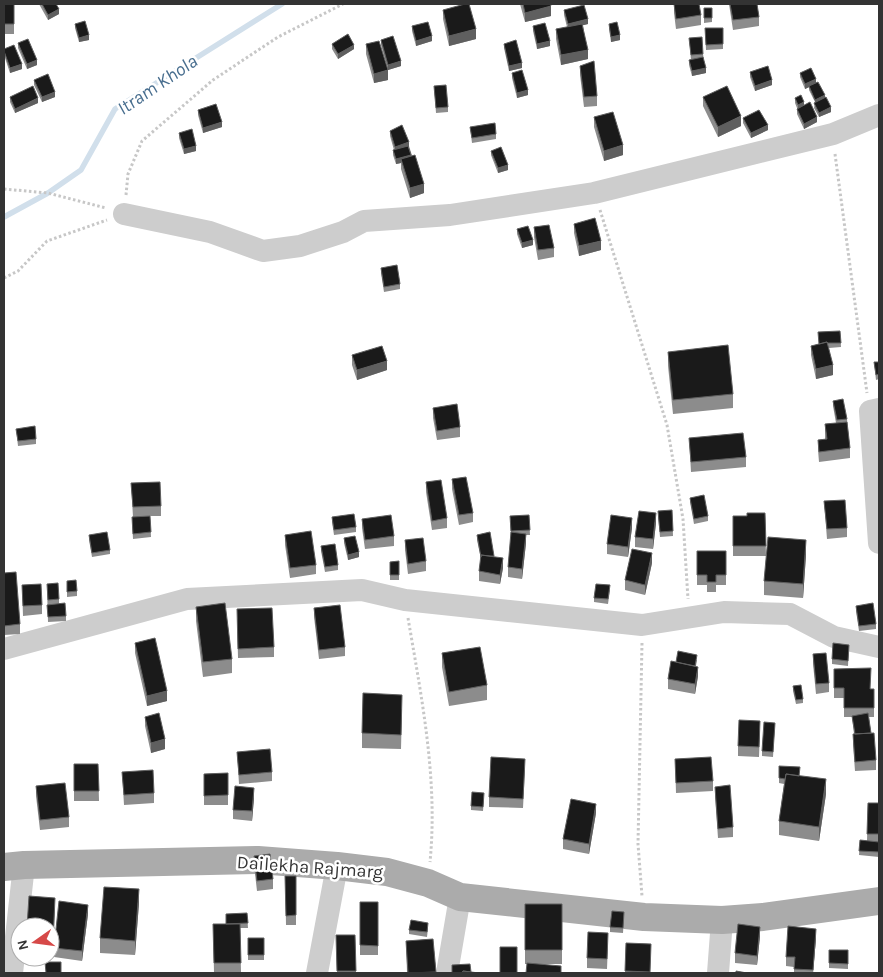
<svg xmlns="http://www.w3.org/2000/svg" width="883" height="977" font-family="Karla,sans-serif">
  <rect width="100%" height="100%" fill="#fff"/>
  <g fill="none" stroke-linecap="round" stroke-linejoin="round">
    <path stroke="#d1dfeb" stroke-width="5.5" d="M4 217 48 193 81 170 115 109 282 4"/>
    <path stroke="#c7c7c7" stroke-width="3" stroke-dasharray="2.5 2.5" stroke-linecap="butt" d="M835 154 867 393
      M4 189 48 193 106 208
      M126 195 128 174 142 141 213 80 278 37 343 4
      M600 210 667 425 683 519 688 599
      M4 278 18 271 47 241 107 220
      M408 618C422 700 438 780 430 862
      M642 643 638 844 642 896"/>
    <path stroke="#cdcdcd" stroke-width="22" d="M124 214 210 232 263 251 300 246 343 232 364 221 450 215 594 193 833 134 879 115
      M879 409 870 411 879 543
      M4 649 187 599 362 590 405 600 642 625 724 612 790 614 834 637 879 647
      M12 973 24 865
      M317 973 337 866
      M447 973 460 897
      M718 973 722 920"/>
    <path stroke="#ababab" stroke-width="28" d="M4 867 24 865 258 860 337 866 387 872 428 883 460 897 644 917 722 920 763 917 879 901"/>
  </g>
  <path fill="#8c8c8c" d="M4 4H14V34H4Z
    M39 4H56L59 14 48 20Z
    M520 4H550L551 16 525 22Z
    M674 4 701 15V25L676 29 674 13Z
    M729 4H757L759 17V26L733 30Z
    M704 8H712V22L704 23Z
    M443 10 476 39 449 46 443 19Z
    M564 10 588 24 583 25 588 59 561 65 556 39V29L567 27 564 15Z
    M75 24 89 40 79 42 75 28Z
    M609 24 620 40 611 42 609 29Z
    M412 26 432 41 416 46 412 31Z
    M533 26 550 46 537 49 533 31Z
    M705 28H723V49L706 50Z
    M689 38 703 54 706 73 692 76 689 65V60H691Z
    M381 40 401 66 388 70 381 45Z
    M18 43 37 65 27 69 18 48Z
    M332 44 354 49 338 59 332 49Z
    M366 44 388 80 374 83 366 54Z
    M504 44 522 68 509 71 504 48Z
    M4 49 22 69 10 73 5 58V66L4 67Z
    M580 66 597 96V106L584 107 580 75Z
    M750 72 772 85 755 91 750 77Z
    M512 73 528 95 517 98 512 78Z
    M800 73 816 83 825 97 831 112 819 117 814 108 815 102 809 90V87L805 89 800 77Z
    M34 80 55 97 42 102 34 85Z
    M434 86 448 107V112L436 113Z
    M10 97 38 103 15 113 10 102Z
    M703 97 741 126 718 137 703 106Z
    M795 98 804 105 817 122 804 129 797 114V108L795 103Z
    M198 110 222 127 203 133 198 115Z
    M594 117 623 155 604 161 594 127Z
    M743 118 768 130 751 138 743 123Z
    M470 127 496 134V139L472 143Z
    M390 131 409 146 424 193 410 198 401 169V163L396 164 393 155V150H394L390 136Z
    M179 133 196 151 184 154 179 138Z
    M491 151 508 170 498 173 491 155Z
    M574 224 601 250 579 256 574 233Z
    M534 227 554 248V257L538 260 534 237Z
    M517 229 533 245 522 248 517 234Z
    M381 268 400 284V289L384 292 381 273Z
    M840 331 841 347 829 348 833 375 816 379 811 355V346L819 344Z
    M668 352 733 394V408L673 414 668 366Z
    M352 355 387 370 357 380 352 365Z
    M874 362H879V379L876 380Z
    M833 401 847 419 850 448V458L819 462 818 450V440L825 439V424L836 423 833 406Z
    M433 408 460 427V437L437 440 433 418Z
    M16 429 36 439V444L18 446Z
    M689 438 746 457V467L691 472Z
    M452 479 473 513V522L459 525 452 489Z
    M426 482 447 518V528L432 530 426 492Z
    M131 483 161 506V516H150L151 537 133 539 132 522 133 517Z
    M690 498 708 516V521L694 524 690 502Z
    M824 501 847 528V537L827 539Z
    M672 510 673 536 660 537 658 516Z
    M765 513 766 556H733V516H747Z
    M529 515 530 535H526V543L522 579 508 577V567L511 536 510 521Z
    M332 517 356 527V532L334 535 332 522Z
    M362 519 394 536V546L365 549 362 528Z
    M656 523 653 549 635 547V537Z
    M632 528 628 557 607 554V544Z
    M490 532 494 557 503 568 500 584 479 581V571L481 559 477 540V535Z
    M89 535 110 550V554L92 557 89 540Z
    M285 535 316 565V574L290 578 285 545Z
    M344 538 359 557 348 560 344 543Z
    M405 540 426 561V571L408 574 405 550Z
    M321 546 338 565V570L325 572 321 551Z
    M697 551H726V585H716V592H707V585H697Z
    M806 555 803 598 764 595V581Z
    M399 561V580H390V562Z
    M652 563 645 595 625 590V580Z
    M4 573 20 624V634L4 635Z
    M67 581 77 591V596L67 597Z
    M22 585 42 605V614L23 616Z
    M47 589 59 599V604L66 616V621L48 622Z
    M610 590 608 604 594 602V598Z
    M856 606 876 624V629L859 631 856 611Z
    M196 607 232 659V673L203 677 196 621Z
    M314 608 345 647V656L319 659 314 617Z
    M237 619 274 647V657L238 658Z
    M135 643 167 701 147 706 135 653Z
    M849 645 848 666 832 664V659Z
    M442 653 487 685V700L449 706 442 667Z
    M813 654 829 683V692L816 694 813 664Z
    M697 660 696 666 698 676 695 694 668 689V679L676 662Z
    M834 669 871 689H874V717H869L871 733 876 760V770L855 771 853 744V734H854L852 717H844V698H834Z
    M793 686 803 699V703L796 704 793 691Z
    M402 709 401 749 362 748V733Z
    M145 717 165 749 151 753 145 726Z
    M775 723 773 757 762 756V751Z
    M760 731 759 757 738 756V746Z
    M237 752 272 772V781L239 784Z
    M675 759 713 781V791L676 793Z
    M74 764H98L99 801H74Z
    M779 766 800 776 826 794 819 841 779 835V821L784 784 779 783Z
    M525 768 523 808 489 807V797Z
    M122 772 154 793V803L124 805Z
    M228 773V805H204V774Z
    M36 786 69 817V827L40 830 36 796Z
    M715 787 733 827V837L718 838 715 796Z
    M254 798 252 821 233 819V810Z
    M484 798 483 811 471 810V806Z
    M868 803H879V857L859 855 860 840 867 841Z
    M596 813 589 854 563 849V839Z
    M254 856 273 879V889L257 891 254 865Z
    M285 876H296V925H286Z
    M360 902H378V955H360Z
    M139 903 135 955 100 953V938Z
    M525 904H562V964H542L561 973 527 964H525Z
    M55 907 53 951H50V927Z
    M247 913 248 928H240L241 972 214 973 213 924H226Z
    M88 914 82 961 54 957V948Z
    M624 917 623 933 610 932V927Z
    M428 928 427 937 409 934V930Z
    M336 935H355L356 973H337Z
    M760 936 757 965 735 963V953Z
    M248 938H264V960H248Z
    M816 938 813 973H794V967L786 966V957Z
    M433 939 436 973H407L406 941Z
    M608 943 607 969 587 968V958Z
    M626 943 651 944 650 973H625Z
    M829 950H848V969L829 968Z"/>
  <path fill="#5f5f5f" d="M551 6V16L525 22V13Z
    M59 9V14L48 20V15Z
    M588 19V24L568 29V24Z
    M476 29V39L449 46V36Z
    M89 35V40L79 42V38Z
    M620 35V40L611 42V37Z
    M432 36V41L416 46V41Z
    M550 41V46L537 49V44Z
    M354 45V49L338 59V54Z
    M588 50V59L561 65V55Z
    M37 60V65L27 69V64Z
    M401 61V66L388 70V65Z
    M522 63V68L509 71V66Z
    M22 64V69L10 73V68Z
    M706 68V73L692 76V71Z
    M388 70V80L374 83V74Z
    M816 79V84L805 89V84Z
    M772 80V85L755 91V86Z
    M528 90V95L517 98V93Z
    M55 92V97L42 102V97Z
    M825 95V100L815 105V100Z
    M38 98V103L15 113V109Z
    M804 102V107L798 110V105Z
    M831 107V112L819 117V113Z
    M741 116V126L718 137V127Z
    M817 117V122L804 129V124Z
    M222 122V127L203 133V128Z
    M768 125V130L751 138V133Z
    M409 142V147L395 151V147Z
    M623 145V155L604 161V151Z
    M196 146V151L184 154V149Z
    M411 155V160L401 159V163L396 164V159Z
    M508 165V170L498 173V168Z
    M424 184V193L410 198V188Z
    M533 240V245L522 248V243Z
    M601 241V250L579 256V246Z
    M387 361V370L357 380V370Z
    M833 365V375L816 379V369Z
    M656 513V523L653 549V539Z
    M632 518V528L628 557V547Z
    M526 534V543L522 579V569Z
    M806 540V555L803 598V584Z
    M359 552V557L348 560V555Z
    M652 553V563L645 595V585Z
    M503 558V568L500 584V575Z
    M698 667V676L695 694V684Z
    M167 691V701L147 706V696Z
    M165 739V749L151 753V743Z
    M826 779V794L819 841V827Z
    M254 788V798L252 821V811Z
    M596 804V813L589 854V844Z
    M139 889V903L135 955V941Z
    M88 905V914L82 961V951Z
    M760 927V936L757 965V956Z
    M816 929V938L813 973V970Z"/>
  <path fill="#1a1a1a" stroke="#5f5f5f" d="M4 4H14V24H4Z
    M42 4H56L59 9 48 15Z
    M465 4H469L476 29 449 36 443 10Z
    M523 4H550L551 6 525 13Z
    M674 4H699L701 15 676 19Z
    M730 4H757L759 17 733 20Z
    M584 5 588 19 568 24 564 10Z
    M704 8H712V18H704Z
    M85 21 89 35 79 38 75 24Z
    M428 22 432 36 416 41 412 26Z
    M617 22 620 35 611 37 609 24Z
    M545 23 550 41 537 44 533 26Z
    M582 24 588 50 561 55 556 29Z
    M705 28H723V44L706 45Z
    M348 34 354 45 338 54 332 44Z
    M393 36 401 61 388 65 381 40Z
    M702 37 703 54 691 55 689 38Z
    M28 39 37 60 27 64 18 43Z
    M516 40 522 63 509 66 504 44Z
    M379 41 388 70 374 74 366 44Z
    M14 45 22 64 10 68 4 51V49Z
    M703 57 706 68 692 71 689 60Z
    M594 61 597 96 584 97 580 66Z
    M768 66 772 80 755 86 750 72Z
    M811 68 816 79 805 84 800 73Z
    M522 70 528 90 517 93 512 73Z
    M48 74 55 92 42 97 34 80Z
    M818 82 825 95 815 100 809 86Z
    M446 85 448 107 436 108 434 86Z
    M33 86 38 98 15 109 10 97Z
    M727 86 741 116 718 127 703 97Z
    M801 95 804 102 798 105 795 98Z
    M826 97 831 107 819 113 814 103Z
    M810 102 817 117 804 124 797 109Z
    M216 104 222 122 203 128 198 110Z
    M759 110 768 125 751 133 743 118Z
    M613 112 623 145 604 151 594 117Z
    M495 123 496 134 472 138 470 127Z
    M402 125 409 142 395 147 390 131Z
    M192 129 196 146 184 149 179 133Z
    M408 146 411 155 396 159 393 150Z
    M501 147 508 165 498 168 491 151Z
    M415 155 424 184 410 188 401 159Z
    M595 218 601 241 579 246 574 224Z
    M549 225 554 248 538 250 534 227Z
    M528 226 533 240 522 243 517 229Z
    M397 265 400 284 384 287 381 268Z
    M840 331 841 343H828L827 342 819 344 818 332Z
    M827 342 833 365 816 369 811 346Z
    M728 345 733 394 673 400 668 352Z
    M382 346 387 361 357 370 352 355Z
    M874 362H879V374L876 375Z
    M843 399 847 419 837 420 833 401Z
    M457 404 460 427 437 431 433 408Z
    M847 422 850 448 819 452 818 440 827 439 825 424Z
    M35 426 36 439 18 441 16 429Z
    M743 433 746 457 691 462 689 438Z
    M466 477 473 513 459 515 452 479Z
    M441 480 447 518 432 521 426 482Z
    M160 482 161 506 133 507 131 483Z
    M704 495 708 516 694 519 690 498Z
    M845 500 847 528 827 529 824 501Z
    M672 510 673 531 660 532 658 511Z
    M639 511 656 513 653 539 635 537Z
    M747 513H765L766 546H733V516H747Z
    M354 514 356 527 334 530 332 517Z
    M391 515 394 536 365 540 362 519Z
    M529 515 530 530 511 531 510 516Z
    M611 515 632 518 628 547 607 544Z
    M150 516 151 532 133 534 132 517Z
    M311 531 316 565 290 568 285 535Z
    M107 532 110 550 92 553 89 535Z
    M490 532 494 556H490L481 555V557L477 535Z
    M511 532 526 534 522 569 508 567Z
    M355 536 359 552 348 555 344 538Z
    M768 537 806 540 803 584 764 581Z
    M423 538 426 561 408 564 405 540Z
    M335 544 338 565 325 567 321 546Z
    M632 549 652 553 645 585 625 580Z
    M697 551H726V575H716V582H707V575H697Z
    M481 555 503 558 500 575 479 571Z
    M399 561V575H390V562Z
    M16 572 20 624 4 626V573Z
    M76 580 77 591 67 592V581Z
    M58 583 59 599 48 600 47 584Z
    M41 584 42 605 23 606 22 585Z
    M596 584 610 585 608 599 594 598Z
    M65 603 66 616 48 617 47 605Z
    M225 603 232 659 203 662 196 607Z
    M873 603 876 624 859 626 856 606Z
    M340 605 345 647 319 650 314 608Z
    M272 608 274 647 238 649 237 609Z
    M155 638 167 691 147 696 135 643Z
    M833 643 849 645 848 661 832 659Z
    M480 647 487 685 449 692 442 653Z
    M678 651 697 655 695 666 676 662Z
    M826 653 829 683 816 684 813 654Z
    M671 661 698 667 695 684 668 679Z
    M871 668 870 689H874V708H844V688H834V669Z
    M801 685 803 699 796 700 793 686Z
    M363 693 402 695 401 735 362 733Z
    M159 713 165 739 151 743 145 717Z
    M868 713 871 733 855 734 852 716Z
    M739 720 760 721 759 747 738 746Z
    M764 722 775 723 773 752 762 751Z
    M874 733 876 760 855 762 853 734Z
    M270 749 272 772 239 775 237 752Z
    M491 757 525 759 523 799 489 797Z
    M711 757 713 781 676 783 675 759Z
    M74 764H98L99 791H74Z
    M779 766 800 767 799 776 786 774 785 779 779 778Z
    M153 770 154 793 124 795 122 772Z
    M228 773V795L204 796V774Z
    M786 774 826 779 819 827 779 821Z
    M65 783 69 817 40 820 36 786Z
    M730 785 733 827 718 829 715 787Z
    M235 786 254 788 252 811 233 810Z
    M472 792 484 793 483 807 471 806Z
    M571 799 596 804 589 844 563 839Z
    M868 803H879V834H867Z
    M860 840 879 842V852L859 851Z
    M270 854 273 879 257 881 254 856Z
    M285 876H296V915L286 916Z
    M104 887 139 889 135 941 100 938Z
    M29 896 55 898 53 941H50V927H27Z
    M59 901 88 905 82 951 54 948Z
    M360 902H378V946L360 945Z
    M525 904H562V950H525Z
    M612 911 624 912 623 928 610 927Z
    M247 913 248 923 226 924V914Z
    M411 920 428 923 427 932 409 930Z
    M213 924H240L241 963H214Z
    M738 924 760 927 757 956 735 953Z
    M788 926 816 929 813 970 794 969 795 957H786Z
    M588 932 608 933 607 959 587 958Z
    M336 935H355L356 971H337Z
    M248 938H264V955H248Z
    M433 939 436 972 408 973 406 941Z
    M626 943 651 944 650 972 625 971Z
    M500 947H517V973H500Z
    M829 950H848V964L829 963Z
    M45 962H61V973H46Z
    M527 963 561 966V973H526Z
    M470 964 471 972 463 971 462 973H452V965Z
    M463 971 479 973H462Z
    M736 971 747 973H736Z"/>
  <g text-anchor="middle" stroke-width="5" stroke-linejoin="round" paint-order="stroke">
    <g font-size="18" fill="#333" stroke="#fff">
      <text transform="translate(310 867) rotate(4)" y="6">Dailekha Rajmarg</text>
    </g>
    <g font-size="19" font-style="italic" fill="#476d8e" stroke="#fff">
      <text transform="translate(157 84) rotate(-34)" y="7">Itram Khola</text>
    </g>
  </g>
  <rect width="883" height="977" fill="none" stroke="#333333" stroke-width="10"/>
  <g transform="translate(35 942) rotate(256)"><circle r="24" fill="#ffffff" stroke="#adadad"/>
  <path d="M0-4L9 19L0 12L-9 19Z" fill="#d64948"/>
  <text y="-8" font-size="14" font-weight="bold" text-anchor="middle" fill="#333333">N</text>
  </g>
</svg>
